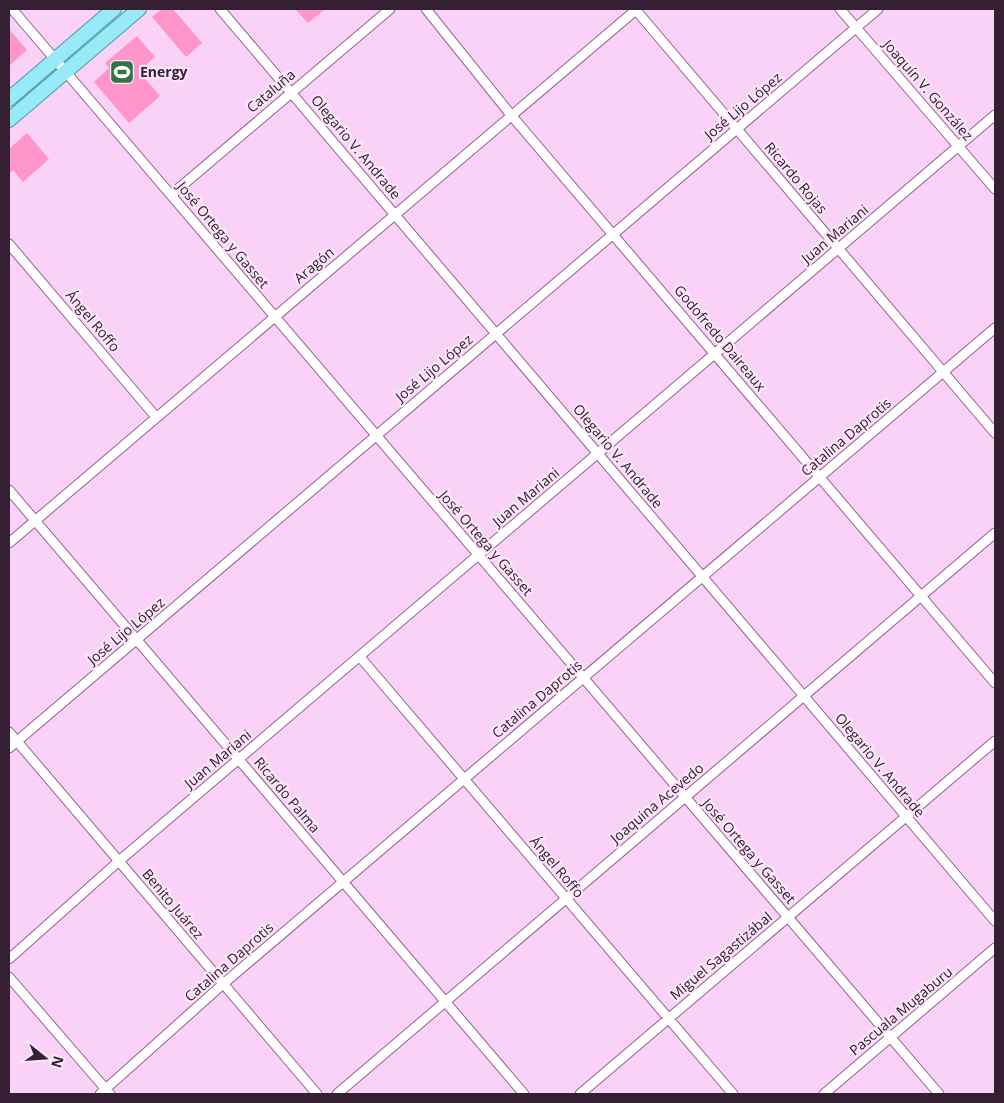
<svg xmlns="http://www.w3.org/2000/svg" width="1004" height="1103" font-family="'Open Sans',sans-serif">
  <rect width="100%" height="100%" fill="#fbd2f7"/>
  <path fill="#ff95ca" d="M162 9H173L202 43 186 57 152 17Z
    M295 9H325L308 23Z
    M9 29 27 50 9 66Z
    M137 36 155 57 146 65 151 71 144 77 160 96 129 123 94 82 109 68 105 63Z
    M27 133 49 159 23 182 13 170 9 174V149Z"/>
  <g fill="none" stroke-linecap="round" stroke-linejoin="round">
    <defs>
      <path id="minor" d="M12 9 939 1094
        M220 9 995 921
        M426 9 511 115 995 683
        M635 9 995 433
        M840 9 995 189
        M171 195 390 9
        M9 244 156 417
        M9 490 524 1094
        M9 543 637 9
        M360 657 733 1094
        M9 732 317 1094
        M9 748 878 9
        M9 959 119 861 995 115
        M9 977 110 1094
        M100 1094 223 984 995 328
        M337 1094 995 533
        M580 1094 995 741
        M824 1094 995 948"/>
      <path id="primary" d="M9 99 114 9
        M9 120 139 9"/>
    </defs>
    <use href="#minor" stroke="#92638e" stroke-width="11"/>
    <use href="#primary" stroke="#499aae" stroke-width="16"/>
    <use href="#minor" stroke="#fff" stroke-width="9"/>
    <use href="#primary" stroke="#98eaf6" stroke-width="14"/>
  </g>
  <defs>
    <symbol id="stadium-square" viewBox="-11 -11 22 22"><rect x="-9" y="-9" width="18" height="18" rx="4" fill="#307642" stroke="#fce7fa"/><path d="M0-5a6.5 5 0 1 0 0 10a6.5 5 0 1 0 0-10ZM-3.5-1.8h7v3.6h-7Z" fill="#fff"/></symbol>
  </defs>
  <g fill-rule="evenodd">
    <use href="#stadium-square" x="108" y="58" width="28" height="28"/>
  </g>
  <g text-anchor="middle" stroke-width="4.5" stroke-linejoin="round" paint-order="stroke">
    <g font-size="14" font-weight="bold" fill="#342032" stroke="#fce7fa" text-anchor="start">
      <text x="140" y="77">Energy</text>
    </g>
    <g font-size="14" fill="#342032" stroke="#fce7fa">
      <text transform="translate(928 90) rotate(49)" y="5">Joaquín V. González</text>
      <text transform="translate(271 91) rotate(-40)" y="5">Cataluña</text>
      <text transform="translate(743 106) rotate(-40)" y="5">José Lijo López</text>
      <text transform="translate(356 147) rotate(50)" y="5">Olegario V. Andrade</text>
      <text transform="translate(796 178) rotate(50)" y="5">Ricardo Rojas</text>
      <text transform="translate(835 234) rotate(-40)" y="5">Juan Mariani</text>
      <text transform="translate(223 235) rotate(50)" y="5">José Ortega y Gasset</text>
      <text transform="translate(314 265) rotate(-40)" y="5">Aragón</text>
      <text transform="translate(93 321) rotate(50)" y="5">Ángel Roffo</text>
      <text transform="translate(720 338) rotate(50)" y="5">Godofredo Daireaux</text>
      <text transform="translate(434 368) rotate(-40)" y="5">José Lijo López</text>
      <text transform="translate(846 437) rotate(-40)" y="5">Catalina Daprotis</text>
      <text transform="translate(618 456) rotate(50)" y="5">Olegario V. Andrade</text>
      <text transform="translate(526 497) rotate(-40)" y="5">Juan Mariani</text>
      <text transform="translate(486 543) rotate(49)" y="5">José Ortega y Gasset</text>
      <text transform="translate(126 631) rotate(-40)" y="5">José Lijo López</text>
      <text transform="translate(537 699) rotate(-40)" y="5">Catalina Daprotis</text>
      <text transform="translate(218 759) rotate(-40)" y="5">Juan Mariani</text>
      <text transform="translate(880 765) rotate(50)" y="5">Olegario V. Andrade</text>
      <text transform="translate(287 795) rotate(50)" y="5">Ricardo Palma</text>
      <text transform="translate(657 803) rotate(-40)" y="5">Joaquina Acevedo</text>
      <text transform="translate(749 851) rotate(49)" y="5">José Ortega y Gasset</text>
      <text transform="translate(557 867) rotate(50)" y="5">Ángel Roffo</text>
      <text transform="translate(173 904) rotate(50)" y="5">Benito Juárez</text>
      <text transform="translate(721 956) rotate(-40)" y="5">Miguel Sagastizábal</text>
      <text transform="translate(229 962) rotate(-41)" y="5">Catalina Daprotis</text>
      <text transform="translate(901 1011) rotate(-40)" y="5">Pascuala Mugaburu</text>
    </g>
  </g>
  <rect width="1004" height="1103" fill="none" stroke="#342032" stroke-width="20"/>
  <g transform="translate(45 1058) rotate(107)" stroke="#fce7fa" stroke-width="4" paint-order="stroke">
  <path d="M0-4L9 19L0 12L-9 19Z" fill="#342032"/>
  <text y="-8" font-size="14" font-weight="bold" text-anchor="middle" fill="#342032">N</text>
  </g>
</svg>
